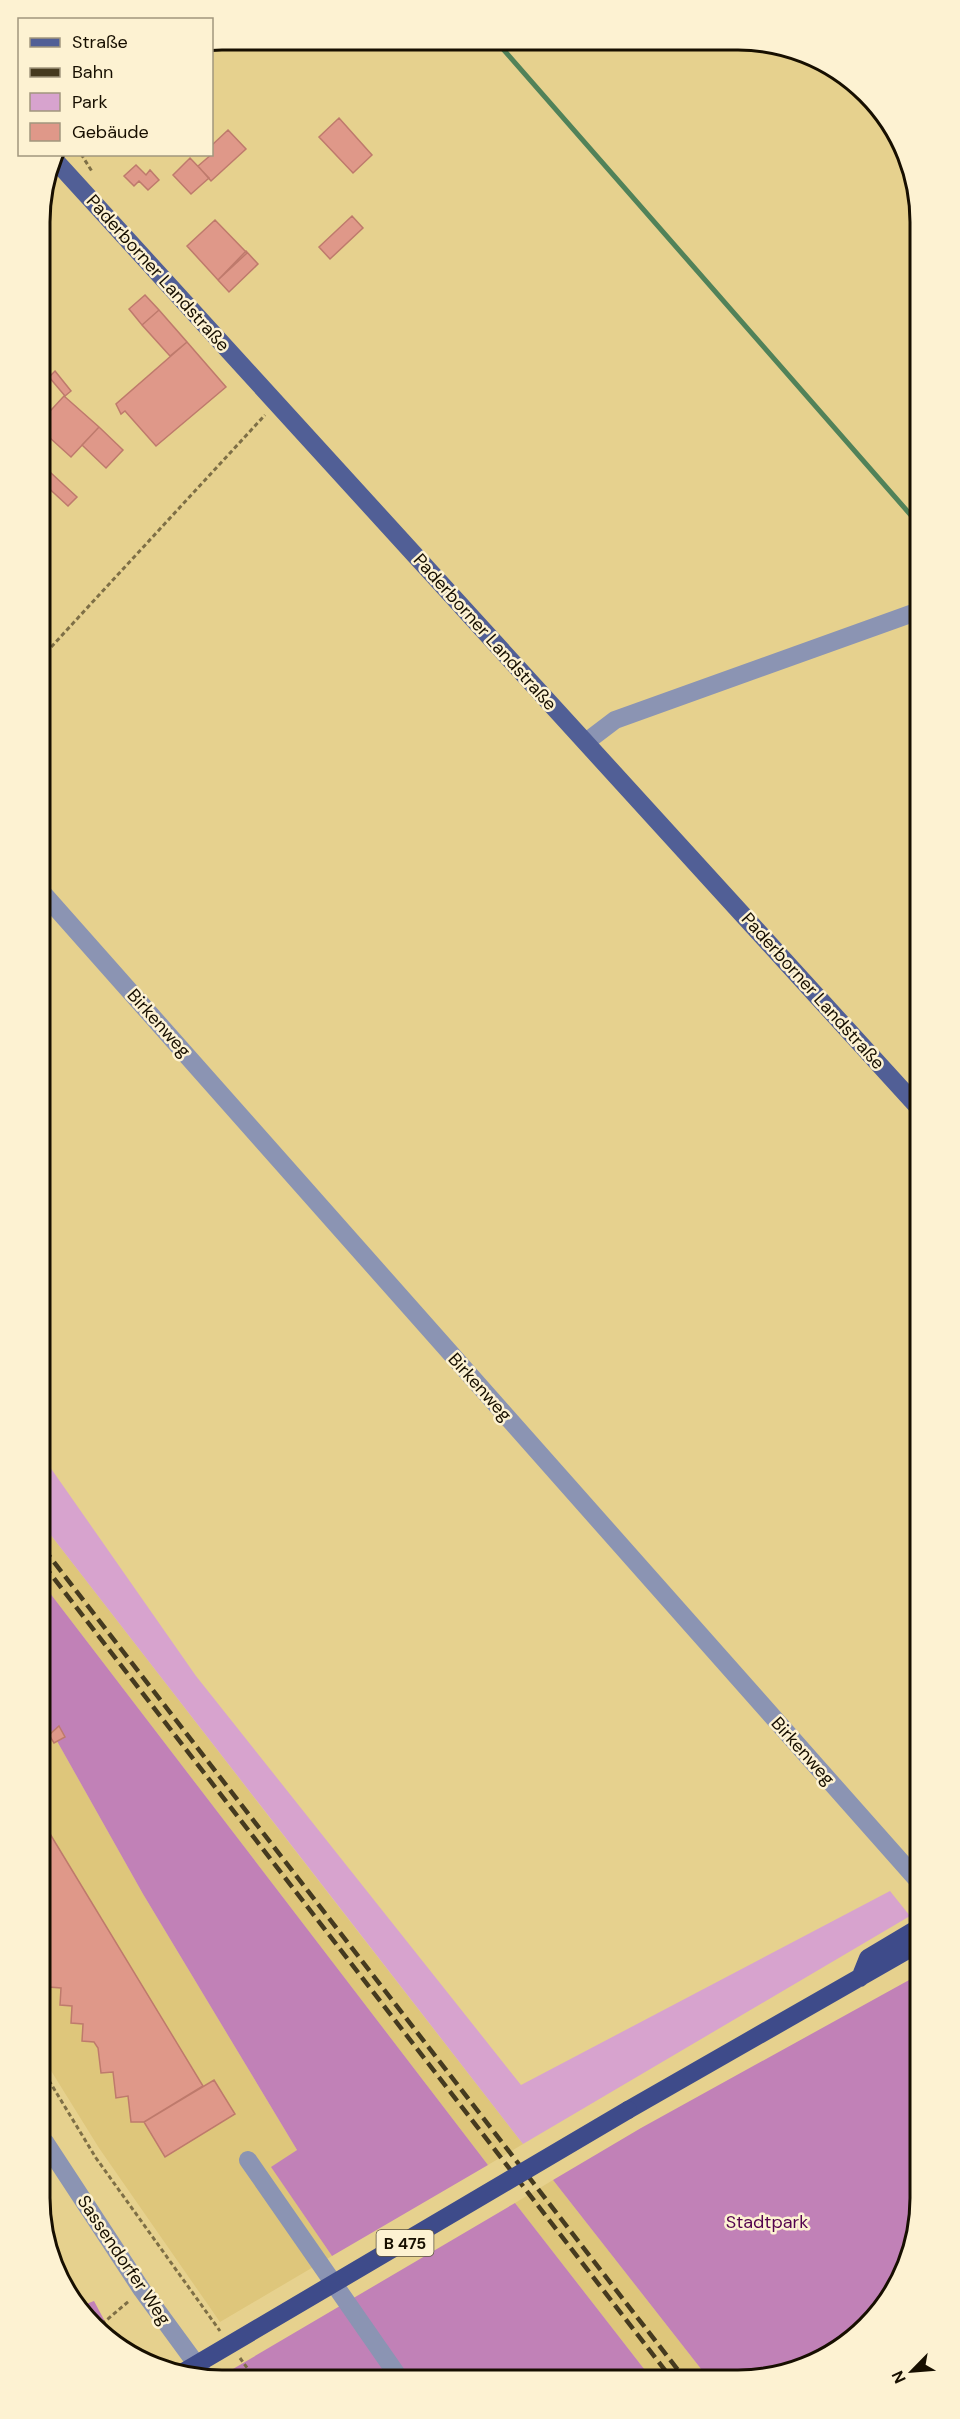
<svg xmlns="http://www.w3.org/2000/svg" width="960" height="2419" font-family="'DM Sans',sans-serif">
  <rect width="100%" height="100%" fill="#e6d18e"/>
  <path fill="#dec67b" d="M43 1525 359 1933 523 2144 488 2165 43 1584Z
    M44 1718 143 1894 297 2150 272 2168 332 2256 220 2322 99 2148 45 2061Z
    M553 2180 705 2374H648L515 2203Z"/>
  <path fill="#d7a3ce" d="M43 1457 196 1676 521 2085 890 1891 910 1916 523 2144 43 1525Z"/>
  <path fill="#c181b7" d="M43 1584 488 2165 332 2256 271 2167 297 2150 143 1894 44 1718Z
    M920 1974 921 2209 911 2256 883 2309 840 2349 785 2374H705L553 2180 641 2128Z
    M515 2203 648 2374 221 2376Z
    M94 2301 117 2344 93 2327 81 2306Z"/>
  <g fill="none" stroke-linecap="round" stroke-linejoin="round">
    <path stroke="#518259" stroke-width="5" d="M496 41 916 521"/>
  </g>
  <path fill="#df9889" stroke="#be7a6c" stroke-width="1.5" d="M339 118 372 155 353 173 319 137Z
    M228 130 246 149 211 181 198 166 212 154V145Z
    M190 158 209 178 191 194 173 175Z
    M136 165 146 175 150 170 159 180 148 190 139 181 134 186 124 176Z
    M352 216 363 228 330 259 319 247Z
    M215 220 247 253 218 280 187 246Z
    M246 251 258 264 229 292 218 280Z
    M145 295 159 310 142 325 129 309Z
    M159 310 187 342 170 356 142 325Z
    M187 342 226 387 156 446 125 411 121 414 116 404Z
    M55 371 71 391 65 396 49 377Z
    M64 396 99 427 71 457 40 429V422Z
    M99 427 123 450 106 468 82 445Z
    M51 473 77 497 68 506 42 482Z
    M59 1726 65 1737 54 1743 49 1735Z
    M44 1824 203 2086 144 2122H131L128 2096 116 2098 113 2072 101 2073 98 2048 94 2042 82 2041 83 2024 71 2023 72 2006 60 2005 61 1988 49 1987 50 1970 44 1969Z
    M214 2080 235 2114 165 2157 144 2122Z"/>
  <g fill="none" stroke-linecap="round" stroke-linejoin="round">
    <path stroke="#7e6f46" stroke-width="3" stroke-dasharray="4.5 3" stroke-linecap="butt" d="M81 154 93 173
      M41 658 265 415
      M45 2074 96 2158 220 2331
      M96 2329 129 2301
      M240 2358 253 2376"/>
    <path stroke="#8b94b3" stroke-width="18" d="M586 742 615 720 916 612
      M41 891 920 1883
      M45 2142 142 2290 205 2376
      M248 2160 398 2376"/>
    <path stroke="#515f96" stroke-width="18" d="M53 158 917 1106"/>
    <path stroke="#3e4b8a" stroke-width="18" d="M860 1978 868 1958 920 1927
      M628 2110 920 1943"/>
    <path stroke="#453a1f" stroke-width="4.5" stroke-dasharray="12 6" stroke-linecap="butt" d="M43 1548 681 2374
      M43 1564 668 2374"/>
    <path stroke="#3e4b8a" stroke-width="18" d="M180 2374 628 2110"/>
  </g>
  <g text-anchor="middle" stroke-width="5" stroke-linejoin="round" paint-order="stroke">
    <rect fill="#fdf2d2" stroke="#5c533f" stroke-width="1.5" x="376.5" y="2230" width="57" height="26" rx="4.5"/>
    <g font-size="16" font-weight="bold" fill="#170f00">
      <text x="405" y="2249">B 475</text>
    </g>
    <g font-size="18" fill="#170f00" stroke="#fdf2d2">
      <text transform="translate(158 273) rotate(48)" y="6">Paderborner Landstraße</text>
      <text transform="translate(485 632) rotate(48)" y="6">Paderborner Landstraße</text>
      <text transform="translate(813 991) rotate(48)" y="6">Paderborner Landstraße</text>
      <text transform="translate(159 1023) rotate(48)" y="6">Birkenweg</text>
      <text transform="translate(480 1387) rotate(48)" y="6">Birkenweg</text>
      <text transform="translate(803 1751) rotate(48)" y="6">Birkenweg</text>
      <text transform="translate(124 2260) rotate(56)" y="6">Sassendorfer Weg</text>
    </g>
    <g font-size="18" fill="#53024d" stroke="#fdf2d2">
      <text x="767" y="2228">Stadtpark</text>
    </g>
  </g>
  <path d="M0 0H960V2419H0ZM222 50H738A172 172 0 0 1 910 222V2198A172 172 0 0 1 738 2370H222A172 172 0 0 1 50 2198V222A172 172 0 0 1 222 50Z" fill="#fdf2d2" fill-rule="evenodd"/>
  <path fill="none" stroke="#170f00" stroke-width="3" d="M222 50H738A172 172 0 0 1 910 222V2198A172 172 0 0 1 738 2370H222A172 172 0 0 1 50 2198V222A172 172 0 0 1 222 50Z"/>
  <rect x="18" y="18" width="195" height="138" fill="#fdf2d2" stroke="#a1977e" stroke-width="1.5"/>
  <rect x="30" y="38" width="30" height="9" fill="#515f96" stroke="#a1977e" stroke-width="1.5"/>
  <text x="72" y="48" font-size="18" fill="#170f00">Straße</text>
  <rect x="30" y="68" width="30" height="9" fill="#453a1f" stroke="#a1977e" stroke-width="1.5"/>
  <text x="72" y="78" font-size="18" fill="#170f00">Bahn</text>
  <rect x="30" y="93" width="30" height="18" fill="#d7a3ce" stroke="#a1977e" stroke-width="1.5"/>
  <text x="72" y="108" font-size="18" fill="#170f00">Park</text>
  <rect x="30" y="123" width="30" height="18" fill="#df9889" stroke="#a1977e" stroke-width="1.5"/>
  <text x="72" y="138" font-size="18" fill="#170f00">Gebäude</text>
  <g transform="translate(912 2371) rotate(245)" stroke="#fdf2d2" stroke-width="4.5" paint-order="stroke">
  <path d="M0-4.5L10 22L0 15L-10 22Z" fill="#170f00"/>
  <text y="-9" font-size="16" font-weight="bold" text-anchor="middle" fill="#170f00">N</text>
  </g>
</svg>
